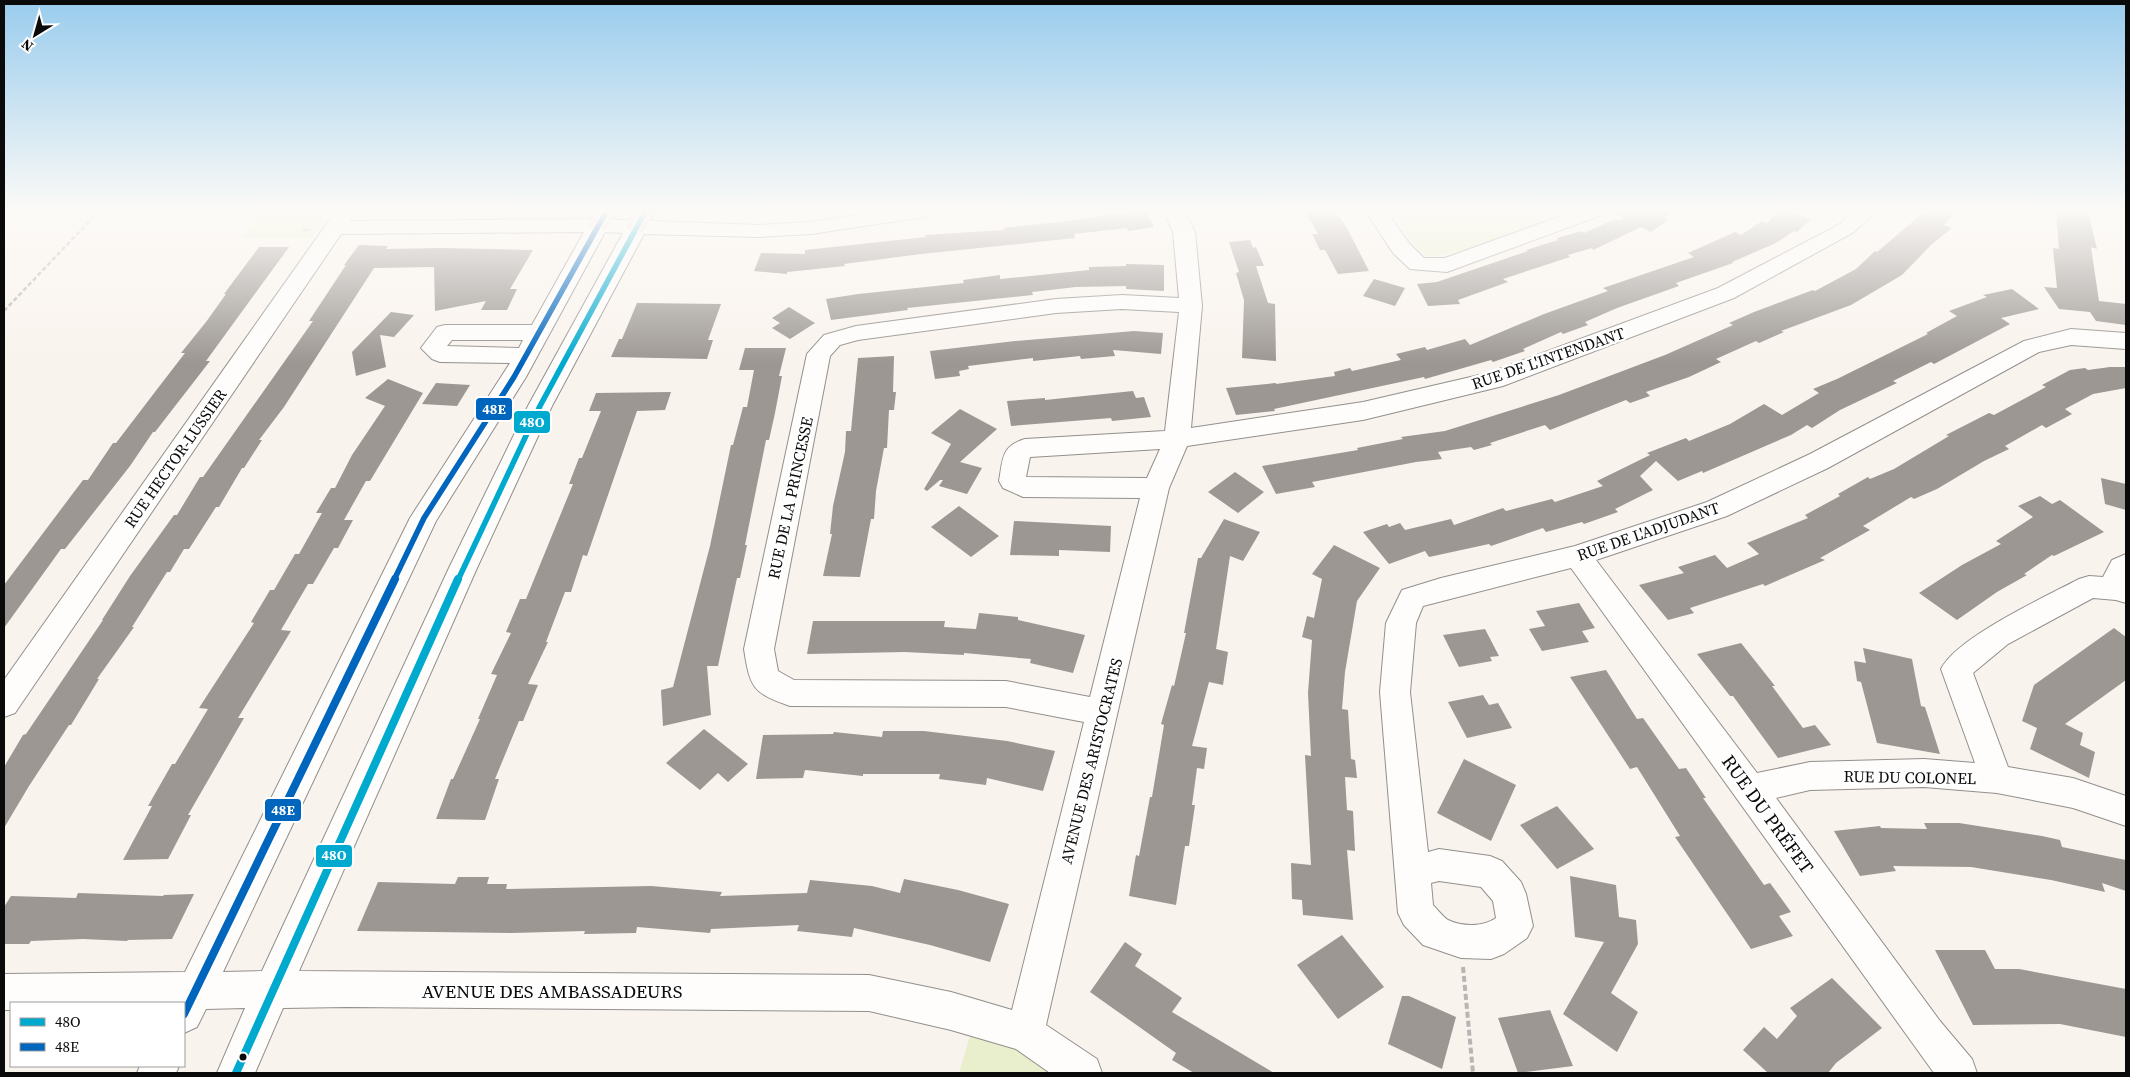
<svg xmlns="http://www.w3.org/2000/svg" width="2130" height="1077" font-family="'Source Serif 4',serif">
  <rect width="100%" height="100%" fill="#f9f3ed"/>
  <path fill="#e9eecc" d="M1393 212H1567C1544 221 1443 264 1425 254 1413 248 1401 224 1393 212Z
    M328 214 312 238H242L260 215Z
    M975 1019 1025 1033 1083 1073H959Z"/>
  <path fill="#9c9793" d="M1126 212H1147L1154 227 1128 231 1127 228 1074 234 1075 238 921 254 844 264 845 266 787 272V274L754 271 761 253 805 254V250L926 237 925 235 1004 230 1003 228 1067 221Z
    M1305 212H1336L1347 228 1369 271 1338 274 1325 250H1320L1312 234H1318Z
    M1610 212H1673L1663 217 1668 220 1651 232 1641 227 1593 250 1592 248 1568 255 1570 257 1503 279 1508 282 1458 300 1460 304 1428 306 1417 284 1437 282 1528 251 1526 250 1558 240 1557 238 1581 231 1584 233 1615 219 1619 221 1623 218Z
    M1778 212H1795L1811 219 1797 232 1794 231 1776 243 1732 262 1733 263 1676 283 1679 286 1617 308 1585 322 1588 325 1563 334 1561 332 1523 349 1525 351 1493 362 1491 360 1425 379 1424 377 1274 409 1275 411 1236 415 1226 388 1276 383V384L1335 376 1334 372 1350 368 1352 371 1401 360 1396 354 1425 347 1427 350 1465 339 1470 345 1544 314 1608 291 1603 288 1694 257 1688 253 1735 232 1741 235 1762 221 1767 223Z
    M1924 212H1955L1944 225 1952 228 1932 244 1902 275 1851 305 1781 331 1784 332 1759 343 1756 341 1716 359 1721 362 1689 377 1646 392 1650 396 1630 403 1626 400 1550 430 1545 425 1490 443 1492 445 1474 450 1471 447 1438 452 1442 459 1416 462 1312 482 1315 487 1276 494 1262 466 1358 450 1357 448 1403 439 1401 437 1445 431 1559 395 1665 355 1733 325 1729 323 1754 312 1813 290 1815 291 1856 269 1875 251 1877 252Z
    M2056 212H2088L2097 249 2091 247 2099 301 2126 304V325L2096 321 2090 312 2059 309 2044 287 2057 288 2053 248 2059 249Z
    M1250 240 1253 248 1256 247 1264 266H1256L1268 303 1275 304 1276 361 1242 358 1244 300 1236 273 1239 272 1229 242Z
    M359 245 388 246 386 249 441 248 533 250 510 289H517L507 310H481L486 301 435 311 434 267 374 268 284 407 259 440H262L244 468H242L219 507H216L189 549H184L170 572H167L132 627H134L97 679H99L71 725H69L29 786 4 828V767L23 735 26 734 103 620H102L130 576 174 515H177L200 477H203L313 321H309L346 265H344Z
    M259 247H289L206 361H210L155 432H153L130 466 65 549H61L4 628V585L83 480H88L113 443H116L158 388 185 353H181L206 322 226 294H224Z
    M1126 264 1164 265V291L1126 289V286L1076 287 1032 292 1033 295 907 308 908 310 831 320 826 299 858 294 964 283 963 280 1000 275V279L1089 270V267L1126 266Z
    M1374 279 1405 288 1395 306 1363 296Z
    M2012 289 2039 309 2001 318 2010 324 1934 364 1931 362 1893 381 1897 383 1840 410 1812 428 1807 425 1791 435 1703 473 1702 471 1678 481 1656 461 1640 476 1653 490 1615 509 1618 512 1584 524 1582 522 1546 532 1543 528 1491 546 1489 544 1429 557 1425 551 1389 564 1363 532 1387 524 1389 527 1400 523 1405 530 1451 519 1454 525 1503 508 1506 511 1552 499 1555 502 1603 486 1597 481 1650 455 1647 453 1686 438 1689 441 1730 424 1764 404 1782 415 1819 393 1813 389 1837 379 1928 334 1926 333 1957 316 1949 311 1987 297 1983 295Z
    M637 303 721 304 708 340H713L707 359 611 357 619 339H622Z
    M789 307 815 323 790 339 772 328 780 323 772 318Z
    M391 312 414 315 394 337 380 335 386 367 356 376 352 352Z
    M1134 331 1163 333 1161 354 1113 350 1115 356 1081 359 1080 356 1033 361V358L968 366 969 369 959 371 960 376 935 379 930 351 1015 341Z
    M745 348H786L779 376H782L775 413 769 440H766L745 545H747L740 578H737L718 666H707L711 715 663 726 661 690 673 687 710 546 731 445H733L743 407H747L754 370H739Z
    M894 356 893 392H896L894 410H889L887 448H884L876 491 874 519H871L860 577 823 576 832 534H830L833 506 845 452 846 431H851L858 358Z
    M2110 367H2126V388L2093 394 2065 409 2072 414 2046 428 2042 425 2005 446 2009 449 1984 461 1937 489 1914 499 1911 497 1863 526 1870 530 1820 558 1825 560 1765 586 1763 584 1690 608 1694 613 1668 620 1639 585 1684 573 1678 567 1715 555 1727 568 1759 554 1747 543 1808 518 1805 515 1840 496 1838 494 1868 477 1870 479 1894 469 1949 436 1946 435 1989 413 1994 415 2046 387 2042 385 2070 370 2085 368 2088 370Z
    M388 379 423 393 370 481H366L344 520H353L338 548H334L313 584H308L281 630 291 631 238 718H244L188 815H191L168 859 123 860 152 806H148L172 764H175L208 709 199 708 254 623 251 622 270 590H274L295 554H299L322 513H316L331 488H335L352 455 385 406 365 398Z
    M436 383 470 385 457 406 422 404Z
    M1133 391 1136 398 1144 397 1151 417 1112 421 1111 418 1011 426 1007 401 1045 398V400Z
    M671 392 665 410 637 411 587 556 583 555 571 592H565L546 642H548L528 684 538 685 523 721H519L495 779H499L485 820 436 819 451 779H453L480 719H478L497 675 491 674 511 633 506 632 520 599H526L573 484H569L579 458H582L601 411H589L596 393Z
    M960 409 997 429 960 462 982 468 967 494 939 486 943 480H940L927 491 924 489 951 444 931 433Z
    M1235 472 1264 492 1238 513 1208 492Z
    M2101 478 2126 484V510L2105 504Z
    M2040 496 2052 504 2060 500 2104 532 2054 556 2052 555 2024 574 2027 575 1997 592 1957 620 1919 593 1962 565 2001 544 1996 541 2033 517 2018 506Z
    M959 506 999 536 971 557 931 527Z
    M1224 519 1260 532 1243 561 1230 556 1216 649 1228 652 1223 685 1209 682 1192 746 1207 748 1204 769 1197 768 1192 805H1195L1189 846H1185L1176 905 1129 896 1136 855 1139 856 1150 797H1152L1164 725 1161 724 1172 685 1174 686 1186 633H1184L1198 558H1201Z
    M1014 521 1111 526 1110 552 1059 550V556L1010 555Z
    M1334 545 1380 568 1357 601 1345 672 1342 709 1348 710 1351 759 1355 760 1357 778 1345 777 1347 810 1353 811 1355 851 1347 850 1353 920 1303 915 1302 900 1292 899 1291 863 1311 865 1305 755 1311 756 1308 693 1312 640 1302 637 1307 616 1314 618 1322 579 1312 574Z
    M1579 603 1595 628 1582 631 1589 642 1542 651 1529 629 1545 626 1536 611Z
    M979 613 1018 617V620L1085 635 1073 673 1030 663 1031 659 964 653V655L905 652 807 654 813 621H945L944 627 976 629Z
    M2114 628 2126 637V680L2065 724 2083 733 2080 745 2095 752 2089 778 2030 749 2037 728 2022 721 2034 685Z
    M1485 629 1499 656 1490 657 1492 661 1459 667 1443 635Z
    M1741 643 1775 686H1772L1803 728 1815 725 1831 745 1778 758 1733 696H1730L1697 654Z
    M1863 648 1912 659 1921 706 1925 707 1940 754 1877 743 1861 682 1857 681 1854 661 1866 663Z
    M1606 670 1637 719 1643 718 1679 769 1686 768 1706 798H1703L1764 885 1770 883 1791 912 1779 916 1793 936 1751 949 1675 837 1680 836 1637 767 1630 769 1570 677Z
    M1483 695 1489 705 1498 703 1512 728 1467 738 1448 702Z
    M704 729 748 764 728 782 718 773 700 790 666 763Z
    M883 731H924L1007 741 1055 751 1043 791 987 778 986 785 939 779 940 774H863V776L805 770 803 778 756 779 763 735 833 734 834 732 882 737Z
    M1464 759 1516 785 1491 841 1437 813Z
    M1557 806 1594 849 1557 869 1520 825Z
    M1924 823H1959L2042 836 2060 840 2062 847 2126 860V891L2102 883 2105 892 2051 880 1971 867 1893 866 1896 871 1860 876 1834 831 1880 826 1881 828 1927 829Z
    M1570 876 1616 885 1619 917 1636 920 1638 944 1611 993 1638 1012 1617 1052 1563 1014 1604 942 1575 937Z
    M458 877H489L487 884H507L506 889 651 886 722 892 720 896 807 893 810 880 872 886 900 893 904 879 958 890 1009 904 990 962 930 945 854 928 852 937 797 931 799 925 711 929 710 933 637 927 636 933 584 934 585 931 512 933 357 931 378 882 455 884Z
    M78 893 163 896 164 895 194 894 172 939 128 940 127 941 83 939 31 941 29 944H4V907L11 896 76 898Z
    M1342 935 1384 987 1338 1019 1297 965Z
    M1125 942 1142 954 1135 966 1182 998 1172 1012 1274 1073H1194L1172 1060 1176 1053 1090 992Z
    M1935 950H1985L1995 969H2019L2126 989V1037L2060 1024 1973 1025Z
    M1832 978 1882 1028 1836 1063 1828 1073H1768L1743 1050 1764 1027 1777 1039 1797 1016 1790 1008Z
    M1402 996H1409L1456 1017 1442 1069 1388 1044Z
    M1550 1010 1573 1066 1518 1073 1498 1018Z"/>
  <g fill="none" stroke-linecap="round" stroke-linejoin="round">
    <defs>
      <path id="minor" d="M335 212H356L350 221 598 219 759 225 811 222 875 212H928L925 216 918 218 811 234 759 237 644 234 552 406 477 568 299 971 869 975 951 992 1012 1010 1084 722 1006 707 790 706C752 693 750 687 744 649L807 354 824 335 856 326 1056 299 1122 295 1179 298 1173 232 1164 212H1185L1195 232 1202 306 1191 428 1363 402 1488 373 1718 288 1840 224 1852 212H1875L1854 232 1734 298 1503 386 1363 420 1187 446 1169 488 1046 1025 1097 1059 1102 1073H1050L1016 1049 951 1030 869 1011 347 1007 283 1008 255 1073H217L245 1008 206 1009 197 1027 184 1033V1003H11V1010H4V974L185 972 410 518 510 363 440 362 432 359 421 348 437 327 445 325H532L584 232 341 234 15 713 4 717V680ZM605 232 623 233 528 406 449 568 262 971 223 972 436 521 526 377ZM1122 309 1179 312 1165 431 1025 439C1001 446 1003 459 999 481L1003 488 1023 497 1140 498 1090 697 1006 681 794 680 778 671 774 649 830 356 840 345 858 340 1056 313ZM452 340H523L519 348 447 346ZM1160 449 1147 478 1026 477 1030 457Z
        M1366 212H1387L1409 243 1424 258H1445L1572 212H1602L1599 216 1447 272 1410 269 1393 253Z
        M2071 329 2126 333V349L2071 345 2039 352 1828 468 1727 516 1596 560 1757 773 1810 762 1924 759 1975 763 1941 669C1957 637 2045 597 2079 579L2089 576 2103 577 2112 560 2126 554V603L2116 600 2093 598 2008 644 1973 673 2008 767 2073 778 2126 796V826L2073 808 1997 793 1924 787 1810 790 1776 798 1940 1021 1972 1059 1977 1073H1934L1571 568 1423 606 1416 623 1410 692 1428 852 1439 849 1490 856 1502 861 1521 882 1526 894 1533 926 1527 938 1504 954 1491 959 1461 958 1423 945 1404 925 1398 913 1380 692 1386 623 1402 590 1441 578 1575 546 1707 502 1810 454 2024 341ZM1439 881 1481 887 1493 901 1496 918C1483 927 1463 927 1448 920 1443 917 1438 910 1433 905L1431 883Z
        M140 1066H179L176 1073H137Z"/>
      <path id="highway" d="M595 212H616L605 229 598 231 591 229 587 225Z
        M634 212H655L644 231 637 233 630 231 626 227Z"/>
    </defs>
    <use href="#minor" stroke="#928f8c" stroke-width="2"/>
    <use href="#highway" stroke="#7f7c7a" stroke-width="2"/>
    <path stroke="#b7b6b5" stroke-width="2.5" stroke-dasharray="4.5 2.5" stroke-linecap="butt" d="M303 230H311
      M4 311 98 212"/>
    <path stroke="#b7b6b5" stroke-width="4" stroke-dasharray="6 3" stroke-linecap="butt" d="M1463 967 1473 1073"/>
    <use href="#minor" fill="#fefdfc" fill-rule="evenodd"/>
    <use href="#highway" fill="#e9d8d3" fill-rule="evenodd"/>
    <defs>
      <path id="bus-1-far1" d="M458 580 540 406 645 212"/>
      <path id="bus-1" d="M236 1073 458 579"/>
      <path id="bus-2-far1" d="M394 580 424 518 514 377 606 212"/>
      <path id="bus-2" d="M184 1014 395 579"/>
    </defs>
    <use href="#bus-1-far1" stroke="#fff" stroke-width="9"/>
    <use href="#bus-1" stroke="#fff" stroke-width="11"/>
    <use href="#bus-2-far1" stroke="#fff" stroke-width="9"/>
    <use href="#bus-2" stroke="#fff" stroke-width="11"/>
    <use href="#bus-1-far1" stroke="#00a9ce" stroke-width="5.5"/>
    <use href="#bus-1" stroke="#00a9ce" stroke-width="8"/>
    <use href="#bus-2-far1" stroke="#0065bd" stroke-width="5.5"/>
    <use href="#bus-2" stroke="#0065bd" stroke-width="8"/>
  </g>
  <linearGradient id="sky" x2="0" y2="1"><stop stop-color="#99cced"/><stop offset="0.58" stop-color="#fcfaf7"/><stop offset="1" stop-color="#fcfaf7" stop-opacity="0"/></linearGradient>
  <rect width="2130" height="363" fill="url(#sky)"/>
  <circle fill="#0a0a0a" stroke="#fff" stroke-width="2" cx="243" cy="1057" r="4.5"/>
  <g text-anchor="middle" stroke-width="5" stroke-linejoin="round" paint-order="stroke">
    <g font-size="16" fill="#0a0a0a" stroke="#fff">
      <text transform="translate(1548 358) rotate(-19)" y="6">RUE DE L'INTENDANT</text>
      <text transform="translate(175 458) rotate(-55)" y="6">RUE HECTOR-LUSSIER</text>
      <text transform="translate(790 498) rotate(-78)" y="6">RUE DE LA PRINCESSE</text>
      <text transform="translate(1648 531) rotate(-19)" y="6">RUE DE L'ADJUDANT</text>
      <text transform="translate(1091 761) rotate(-76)" y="6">AVENUE DES ARISTOCRATES</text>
      <text transform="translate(1910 777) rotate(1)" y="6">RUE DU COLONEL</text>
    </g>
    <g font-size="19" fill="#0a0a0a" stroke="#fff">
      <text transform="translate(1768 814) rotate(54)" y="7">RUE DU PRÉFET</text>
      <text x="552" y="998">AVENUE DES AMBASSADEURS</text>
    </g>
  </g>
  <g stroke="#fff" stroke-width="2">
    <rect x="475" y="397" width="38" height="24" rx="5" fill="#0065bd"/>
    <rect x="513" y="410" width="38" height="24" rx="5" fill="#00a9ce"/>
    <rect x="264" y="798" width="38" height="24" rx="5" fill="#0065bd"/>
    <rect x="315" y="844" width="38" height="24" rx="5" fill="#00a9ce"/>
  </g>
  <g font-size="14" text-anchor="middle" font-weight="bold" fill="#fff">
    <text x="494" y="414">48E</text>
    <text x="532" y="427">48O</text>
    <text x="283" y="815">48E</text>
    <text x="334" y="860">48O</text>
  </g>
  <rect width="2130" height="1077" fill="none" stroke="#0a0a0a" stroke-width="10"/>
  <rect x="10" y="1002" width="175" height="65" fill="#ffffff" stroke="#9d9d9d"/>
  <rect x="20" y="1018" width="25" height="8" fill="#00a9ce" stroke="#9d9d9d"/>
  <text x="55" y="1027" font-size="15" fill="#0a0a0a">48O</text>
  <rect x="20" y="1043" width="25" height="8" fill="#0065bd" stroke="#9d9d9d"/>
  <text x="55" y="1052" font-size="15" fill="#0a0a0a">48E</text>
  <g transform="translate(35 35) rotate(217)" stroke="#ffffff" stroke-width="4" paint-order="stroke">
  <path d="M0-4L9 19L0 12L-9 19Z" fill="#0a0a0a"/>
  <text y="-8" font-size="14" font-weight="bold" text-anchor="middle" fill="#0a0a0a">N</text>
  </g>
</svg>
